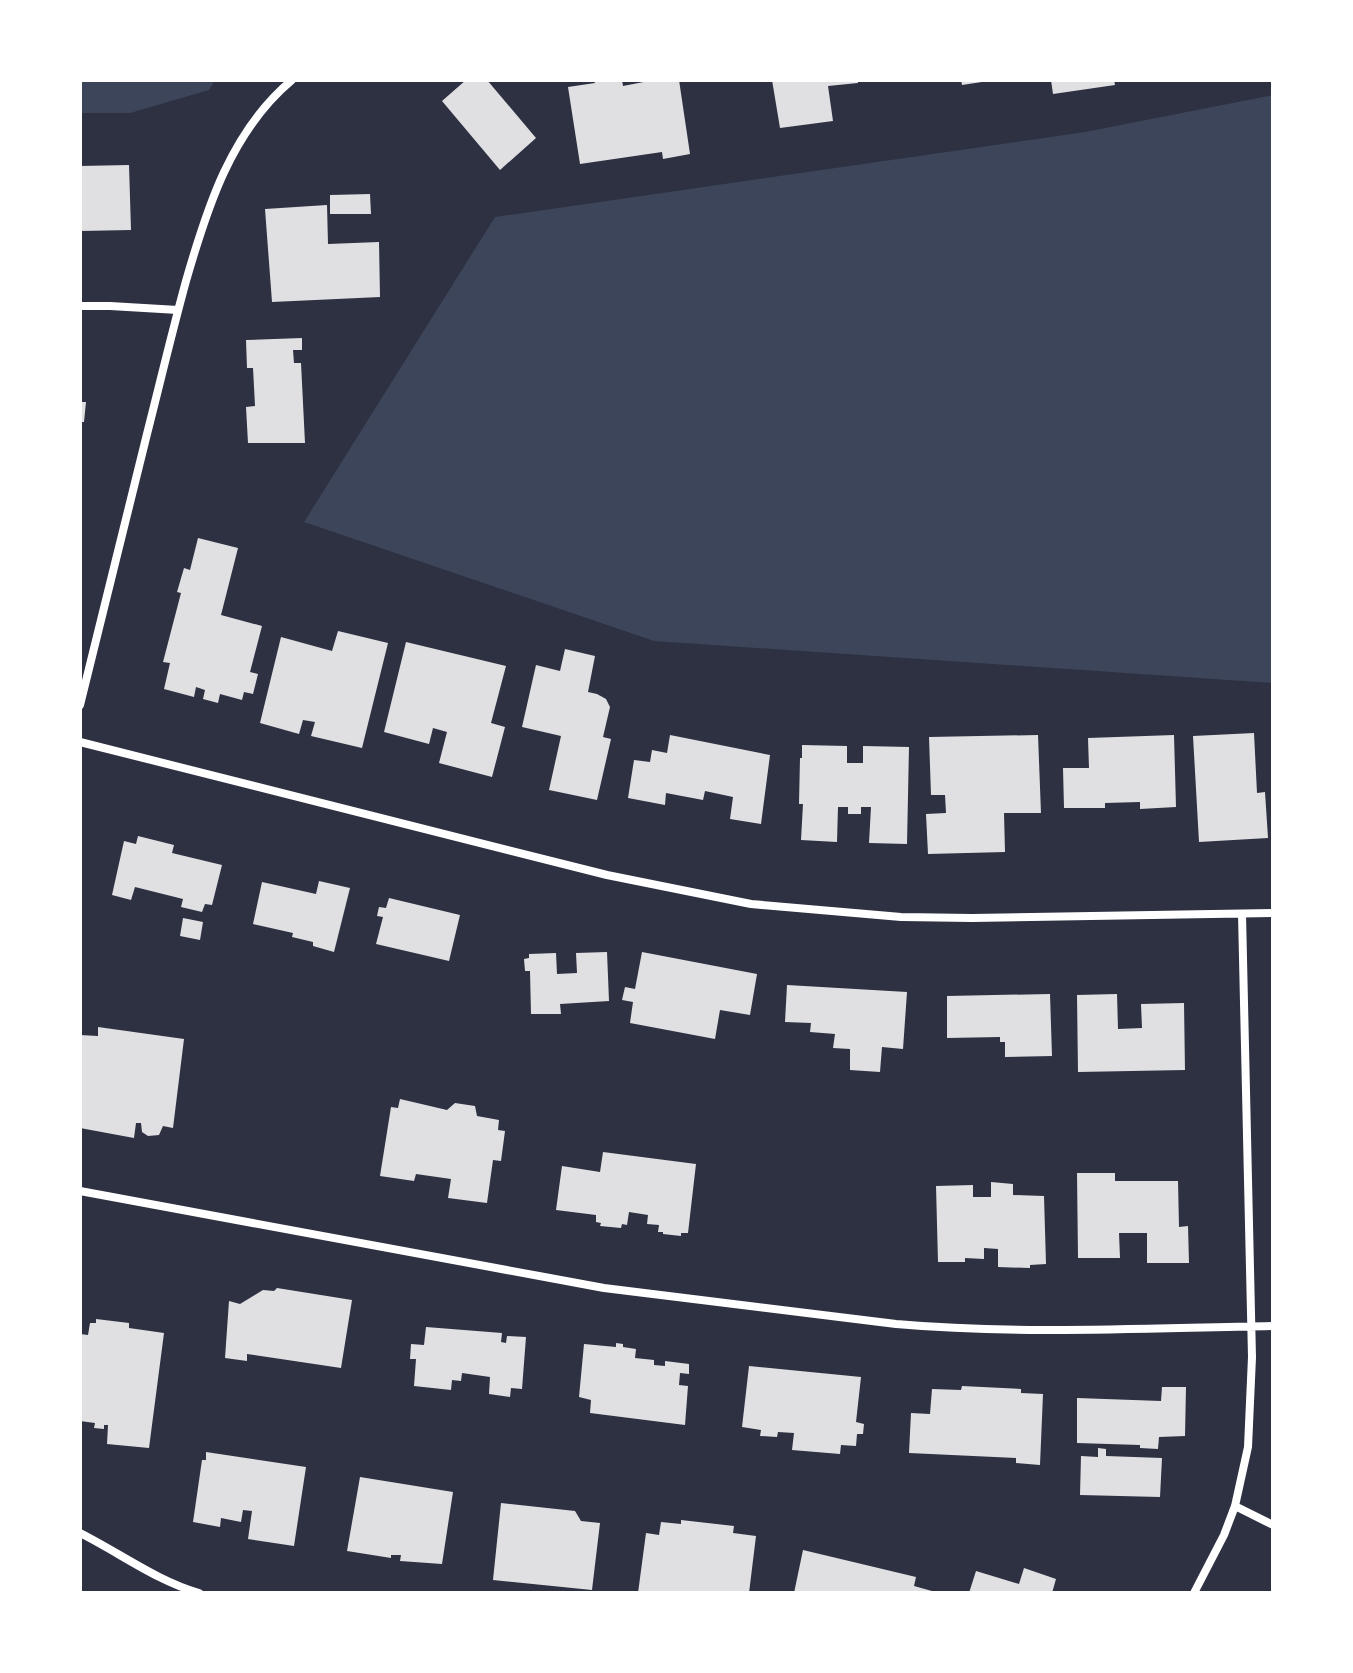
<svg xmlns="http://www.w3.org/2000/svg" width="1353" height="1673" font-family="'Crimson Pro',serif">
  <rect width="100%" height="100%" fill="#2d3142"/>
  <path fill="#3c4559" d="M80 80H215L209 90 130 113H80Z
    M1273 95V683L654 641 304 522 495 217 1085 132Z"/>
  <path fill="#e0e0e3" d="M466 80H487L536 138 500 170 442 101Z
    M594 80H622L623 86 654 80H679L690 154 663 159 662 152 580 164 568 87 595 83Z
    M772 80H858V83L828 86 833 121 780 128Z
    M961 80H982V82L962 85Z
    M1051 80H1114L1115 85 1053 94Z
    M129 165 131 230 80 231V166Z
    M370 194 371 214H330V195Z
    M327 205 328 244 379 242 380 297 272 302 265 209Z
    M302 338V350H293L294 363H301L305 443H248L246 407 255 406 253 368H247L246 340Z
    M80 402H86L84 422H80Z
    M198 538 238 548 221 615 262 626 250 672 258 674 253 694 244 692 242 700 220 694 218 703 203 699 205 690 196 687 194 697 164 689 170 663 163 662 181 593 177 592 184 568 190 570Z
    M338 631 388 643 362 748 311 736 315 722 303 720 299 734 260 723 281 637 332 651Z
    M406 642 506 666 491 723 505 727 492 777 439 763 447 732 433 728 429 744 384 732Z
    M565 649 595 656 588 692 597 694 606 699 610 707 603 737 611 739 597 800 549 790 561 736 522 727 536 665 560 671Z
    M1254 733 1257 793 1265 792 1268 838 1199 842 1193 736Z
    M670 735 770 755 761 824 730 819 733 797 705 791 703 800 666 793 665 805 628 798 634 760 650 762 652 750 667 753Z
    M1038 735 1041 813H1004L1005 852 928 854 926 814 946 813 945 795H931L929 737Z
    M1174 735 1176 807 1140 809V802L1105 803V808H1064L1063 768H1089L1088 738Z
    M802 745 847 746V763H863V746L909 747 907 844 869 843 871 807H861V814H848V807H838L837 842 801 840 803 804H799L800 758H802Z
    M138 836 174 845 172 853 222 865 212 905 205 904 202 912 181 907 183 899 135 887 131 900 112 895 124 841 136 844Z
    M319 881 350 888 334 952 313 946V942L292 937 293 933 253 924 262 882 316 894Z
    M389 898 460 915 449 961 376 944 383 917 377 916 379 907 386 908Z
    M183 918 203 922 200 940 180 936Z
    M607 952 609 1001 560 1004 561 1014H531L530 971H525L524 959 529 958V954L556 953 557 974 577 973 576 953Z
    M642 952 757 974 750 1015 720 1010 715 1039 630 1023 633 1002 622 1000 625 987 635 989Z
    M787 985 907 992 903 1049 882 1047 880 1072 850 1070V1049L833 1048 835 1034 810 1032 811 1023 785 1022Z
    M1050 994 1052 1056 1005 1057V1042H1000V1037L947 1038V996Z
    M1117 994 1118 1029 1142 1028 1141 1004 1184 1003 1185 1070 1078 1072 1077 995Z
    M98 1027 184 1039 173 1128 163 1126 159 1135 148 1136 142 1132 141 1123H136L134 1138 80 1128V1035L98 1036Z
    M400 1099 447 1110 455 1103 475 1106 477 1116 499 1120 498 1130 505 1131 501 1161 493 1160 487 1203 448 1198 451 1179 416 1174 414 1181 380 1176 391 1107 398 1108Z
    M603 1152 696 1164 688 1233H681V1236L663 1234V1232H658L659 1225 647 1224 648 1215 629 1212 627 1225 622 1224 621 1228 600 1226 601 1223 596 1222V1215L556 1210 562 1166 600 1172Z
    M1077 1173H1115V1181H1178L1179 1227 1188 1226 1189 1263H1147V1233H1119L1120 1258H1078Z
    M991 1182 1013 1184V1195L1044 1196 1046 1264 1030 1265V1268L998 1267V1249L984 1248V1259L965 1258V1262H938L936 1186 973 1185V1197H991Z
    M277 1288 352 1300 341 1368 247 1354V1361L225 1358 229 1301 240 1304 263 1290 274 1291Z
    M96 1319 129 1323V1328L164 1333 149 1448 107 1444 108 1425H104V1429L94 1428 95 1423 80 1421V1334L88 1335 90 1323H96Z
    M426 1327 502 1333 501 1342 506 1343 507 1336 526 1337 522 1389 511 1388 510 1397 489 1394 490 1377 462 1373 461 1381 452 1380 451 1390 414 1386 416 1359H410L411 1344 424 1345Z
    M616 1343 623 1344V1347L636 1349 635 1358 654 1360V1365L665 1366V1361L689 1364V1374L680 1373 679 1385 688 1386 685 1425 590 1413 591 1400 579 1397 584 1344 616 1347Z
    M749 1366 861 1377 856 1422 864 1424 863 1434H857L856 1446 841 1445 840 1454 792 1450 794 1433 778 1432 777 1437 760 1436 761 1430 742 1427Z
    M962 1386 1021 1389V1393L1043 1394 1040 1465 1016 1463V1458L909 1453 911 1413 930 1414 932 1389 961 1390Z
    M1162 1387H1186L1185 1436 1159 1437 1158 1449 1140 1448V1445L1077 1443V1398L1161 1401Z
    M1098 1448 1106 1449V1456L1162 1458 1160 1497 1080 1495 1081 1456 1098 1457Z
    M206 1452 306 1467 294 1546 248 1539 252 1511 243 1510 241 1522 221 1518 220 1527 193 1522 202 1460H206Z
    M360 1477 453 1492 442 1564 400 1561 401 1555H391V1558L347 1551Z
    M501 1503 575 1511 581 1521 600 1523 592 1590 493 1580Z
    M681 1520 734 1526 733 1533 756 1536 749 1593H638L646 1533 659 1535 661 1522 681 1524Z
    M803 1550 916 1577 914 1586 939 1593H794Z
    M1024 1568 1056 1579 1052 1593H969L976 1571 1019 1584Z"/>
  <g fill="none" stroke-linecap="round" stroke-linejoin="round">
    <path stroke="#fff" stroke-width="8" d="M80 306H110L178 310
      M80 705C102 615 125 524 147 434 160 383 172 332 186 281 207 208 231 131 292 80
      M80 742 607 875 751 904 901 917 972 918 1273 913
      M80 1191 604 1288 896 1324C1022 1335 1147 1328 1273 1326
      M1235 1506 1273 1525
      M80 1533C120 1553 157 1581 199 1593
      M1194 1593 1224 1535 1235 1506 1248 1447 1252 1357 1242 914"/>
  </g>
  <rect width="1353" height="1673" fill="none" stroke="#ffffff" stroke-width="164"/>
</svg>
